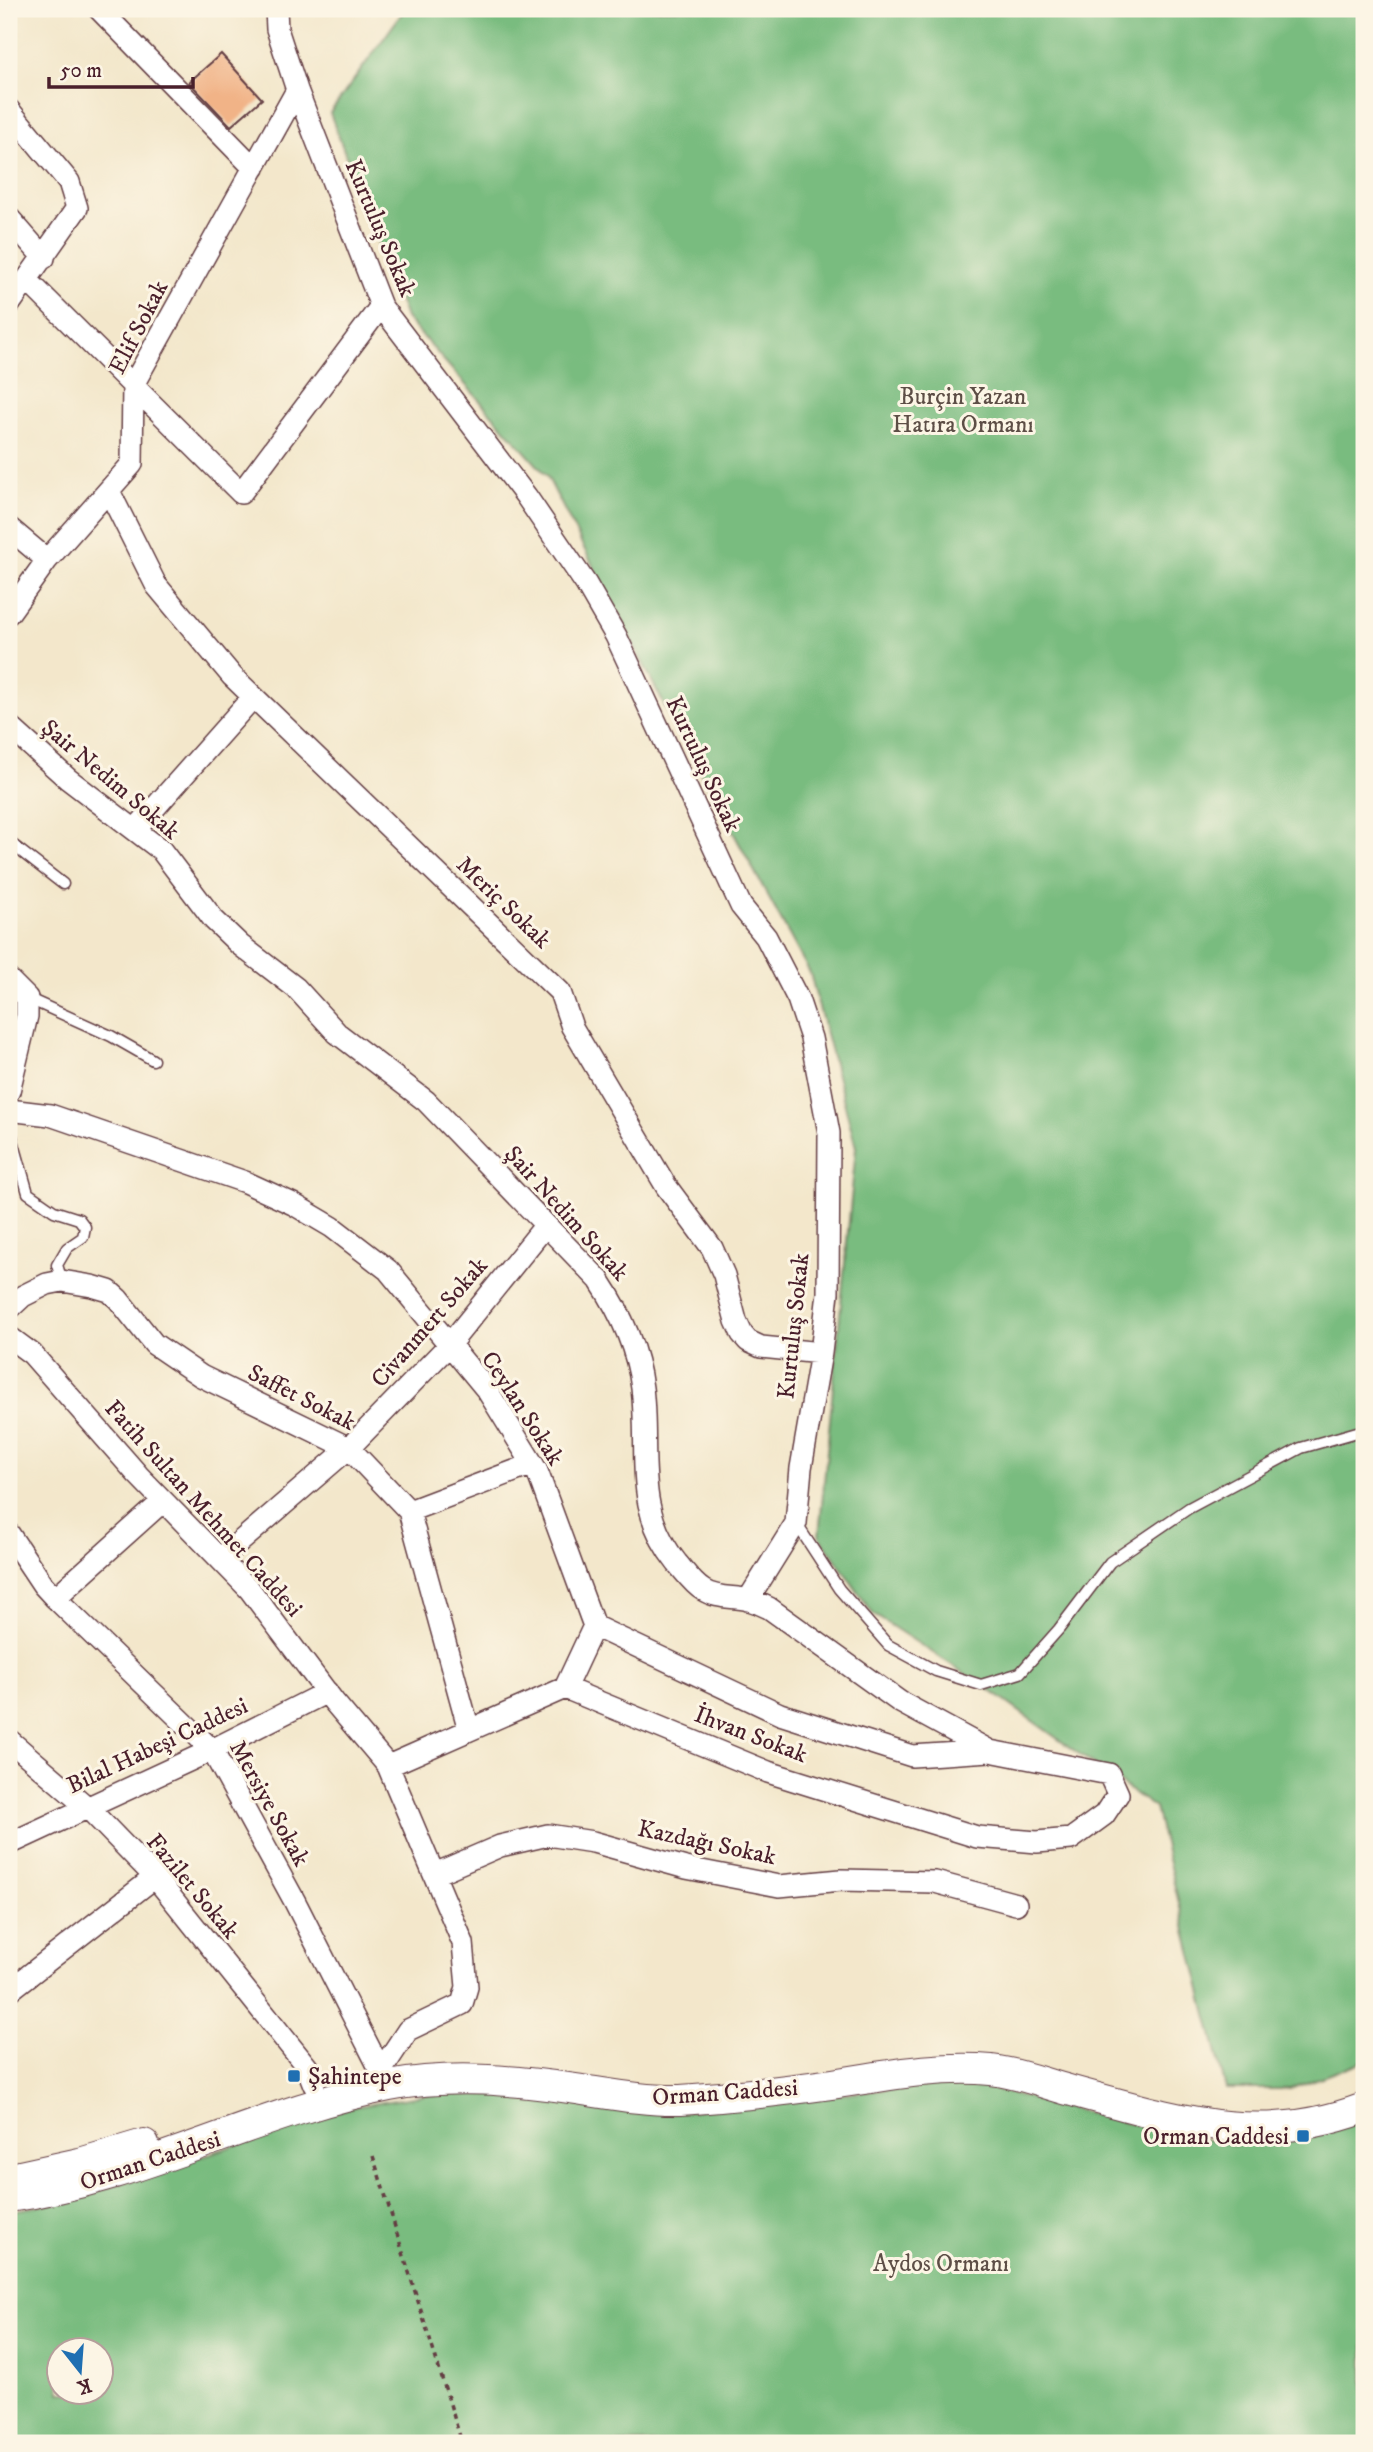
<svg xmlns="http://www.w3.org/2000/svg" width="1373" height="2452" font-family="'IM FELL DW Pica',serif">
  <rect width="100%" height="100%" fill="#fcf5e5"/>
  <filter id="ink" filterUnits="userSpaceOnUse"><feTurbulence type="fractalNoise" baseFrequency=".0143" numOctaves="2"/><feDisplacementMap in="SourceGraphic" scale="14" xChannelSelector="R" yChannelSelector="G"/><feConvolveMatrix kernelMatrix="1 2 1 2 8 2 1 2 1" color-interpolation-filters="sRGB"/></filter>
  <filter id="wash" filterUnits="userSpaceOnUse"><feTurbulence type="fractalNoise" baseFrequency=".00686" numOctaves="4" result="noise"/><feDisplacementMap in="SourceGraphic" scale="28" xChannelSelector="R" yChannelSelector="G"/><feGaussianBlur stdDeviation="1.57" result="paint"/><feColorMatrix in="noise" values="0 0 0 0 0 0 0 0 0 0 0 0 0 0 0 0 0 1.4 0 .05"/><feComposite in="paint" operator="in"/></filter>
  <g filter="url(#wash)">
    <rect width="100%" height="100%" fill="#f3e7cb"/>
    <path fill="#79bc7f" stroke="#626e55" stroke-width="2" fill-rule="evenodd" d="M405 9H1364V2061L1290 2089H1226L1155 1808 981 1684 873 1614 819 1535 856 1147 810 973 674 724 547 476 406 318 330 113Z
      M962 2081 1164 2132 1237 2145 1364 2107V2443H9V2211L64 2202 347 2108 426 2095 478 2093 670 2113ZM60 2350H102V2392H60Z"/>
    <g id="blocks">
      <path fill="#f1b387" d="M221 54 262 99 231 126 189 82Z"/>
    </g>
  </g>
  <g filter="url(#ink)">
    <use href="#blocks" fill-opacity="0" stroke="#633d43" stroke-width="2"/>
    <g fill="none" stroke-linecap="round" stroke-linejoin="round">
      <defs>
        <path id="lane" d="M9 842 63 884
          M27 998 111 1036 153 1060
          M9 1126 28 1193 54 1211 79 1219 85 1227 83 1237 67 1248 57 1265 62 1281
          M796 1523 839 1589 888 1645 936 1671 981 1685 1020 1673 1059 1629 1110 1562 1189 1508 1301 1448 1364 1430"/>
        <path id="street" d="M99 9 254 168
          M276 9 277 29 297 90 381 306 526 496 586 584 616 636 741 906 766 937 798 999 811 1038 829 1133 828 1293 821 1353 801 1468 796 1523 748 1600
          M9 110 69 182 77 208 9 305
          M9 218 44 258
          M27 280 241 493 381 306
          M109 491 156 585 232 676 560 992 572 1027 666 1186 712 1248 724 1275 736 1321 742 1334 748 1341 761 1347 821 1353
          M9 528 47 560
          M9 613 47 560 132 464 133 385 297 90
          M9 726 68 779 161 850 214 920 240 945 296 988 337 1033 426 1101 599 1280C621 1313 637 1348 642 1388 650 1452 632 1508 677 1563 684 1571 693 1584 703 1590 717 1599 734 1596 749 1600 756 1602 763 1605 769 1608L900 1702 990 1751 1109 1774 1118 1794 1104 1815 1071 1839 1037 1842 977 1837 768 1772 565 1688 388 1766
          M135 830 253 697
          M9 980 27 998V1016L9 1091
          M9 1110 50 1115 245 1182 293 1204 332 1227 388 1270 487 1390 537 1471 594 1626 780 1714 912 1756 990 1751
          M9 1309 23 1296 47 1284 62 1281 92 1286 109 1291 118 1299 154 1344 201 1376 349 1448 409 1511 469 1730
          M9 1337 32 1354 138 1475 250 1590 334 1702 388 1766 463 1943 467 1987 462 2004 408 2030 381 2071 294 1900 212 1750 55 1598 43 1585 9 1534
          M409 1511 533 1464
          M220 1559 349 1448 449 1345 545 1226
          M55 1598 163 1501
          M565 1688 594 1626
          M9 1740 88 1808 155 1877 307 2067 314 2085
          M9 1844 212 1750 327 1692
          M435 1874 500 1846 548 1835 593 1842 686 1868 779 1886 841 1880 935 1882 1016 1904
          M9 1991 155 1877"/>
        <path id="secondary" d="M16 2177 80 2163 144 2144
          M9 2197C141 2179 259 2111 389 2086 451 2074 514 2080 576 2089 610 2094 646 2101 680 2100 731 2097 781 2091 832 2084 885 2076 938 2065 991 2070 1019 2073 1045 2084 1072 2091 1175 2119 1259 2148 1364 2108"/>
      </defs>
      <use href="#lane" stroke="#633d43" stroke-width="13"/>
      <use href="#street" stroke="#633d43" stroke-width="24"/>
      <use href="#secondary" stroke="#633d43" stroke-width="32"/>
      <path stroke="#633d43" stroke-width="3.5" stroke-dasharray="5 5" stroke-linecap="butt" d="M373 2156 462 2443"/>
      <use href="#lane" stroke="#fff" stroke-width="10"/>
      <use href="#street" stroke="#fff" stroke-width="21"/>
      <use href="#secondary" stroke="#fff" stroke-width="30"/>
    </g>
  </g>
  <g fill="#1f6fb2" stroke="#fcf5e5" stroke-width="2.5">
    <rect x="287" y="2069" width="14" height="14" rx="3.5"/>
    <rect x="1296" y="2129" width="14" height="14" rx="3.5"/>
  </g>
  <g text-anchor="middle" stroke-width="6" stroke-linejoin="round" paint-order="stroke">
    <g font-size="24" fill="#4a1f2b" stroke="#fcf5e5">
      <text transform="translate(381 228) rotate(67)" y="8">Kurtuluş Sokak</text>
      <text transform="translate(138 327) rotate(-63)" y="8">Elif Sokak</text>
      <text transform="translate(704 764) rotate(65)" y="8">Kurtuluş Sokak</text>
      <text transform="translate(111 779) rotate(40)" y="8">Şair Nedim Sokak</text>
      <text transform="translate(504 902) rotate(44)" y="8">Meriç Sokak</text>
      <text transform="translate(567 1213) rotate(48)" y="8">Şair Nedim Sokak</text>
      <text transform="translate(429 1322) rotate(-49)" y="8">Civanmert Sokak</text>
      <text transform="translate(793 1326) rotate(-84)" y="8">Kurtuluş Sokak</text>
      <text transform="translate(302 1397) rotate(27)" y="8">Saffet Sokak</text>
      <text transform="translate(523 1408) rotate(57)" y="8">Ceylan Sokak</text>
      <text transform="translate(204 1508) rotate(48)" y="8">Fatih Sultan Mehmet Caddesi</text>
      <text transform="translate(751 1734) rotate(21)" y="8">İhvan Sokak</text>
      <text transform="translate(157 1745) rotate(-25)" y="8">Bilal Habeşi Caddesi</text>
      <text transform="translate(270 1803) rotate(61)" y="8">Mersiye Sokak</text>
      <text transform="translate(707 1842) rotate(12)" y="8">Kazdağı Sokak</text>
      <text transform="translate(193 1886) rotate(50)" y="8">Fazilet Sokak</text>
      <text transform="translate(725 2092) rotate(-4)" y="8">Orman Caddesi</text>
      <text transform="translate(150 2160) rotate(-18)" y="8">Orman Caddesi</text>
    </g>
    <g font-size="24" fill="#5d4e46" stroke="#fcf5e5">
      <text x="963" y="404">Burçin Yazan<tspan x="963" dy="28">Hatıra Ormanı</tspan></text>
      <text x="941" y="2271">Aydos Ormanı</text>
    </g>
    <g font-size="24" fill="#4a1f2b" stroke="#fcf5e5" text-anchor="start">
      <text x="308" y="2084">Şahintepe</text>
      <text x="1289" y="2144" text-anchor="end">Orman Caddesi</text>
    </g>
  </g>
  <rect width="1373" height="2452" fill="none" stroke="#fcf5e5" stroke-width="35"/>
  <g transform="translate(80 2371) rotate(163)"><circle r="33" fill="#fcf5e5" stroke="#b59f9b" stroke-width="2"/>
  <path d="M0-5L12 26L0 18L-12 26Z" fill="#1f6fb2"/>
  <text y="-10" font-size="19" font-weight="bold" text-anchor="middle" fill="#4a1f2b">K</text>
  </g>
  <path d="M49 77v10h144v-10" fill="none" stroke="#4a1f2b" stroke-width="3.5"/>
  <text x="60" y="77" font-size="21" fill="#4a1f2b" stroke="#fcf5e5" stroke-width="5" paint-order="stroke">50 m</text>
</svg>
